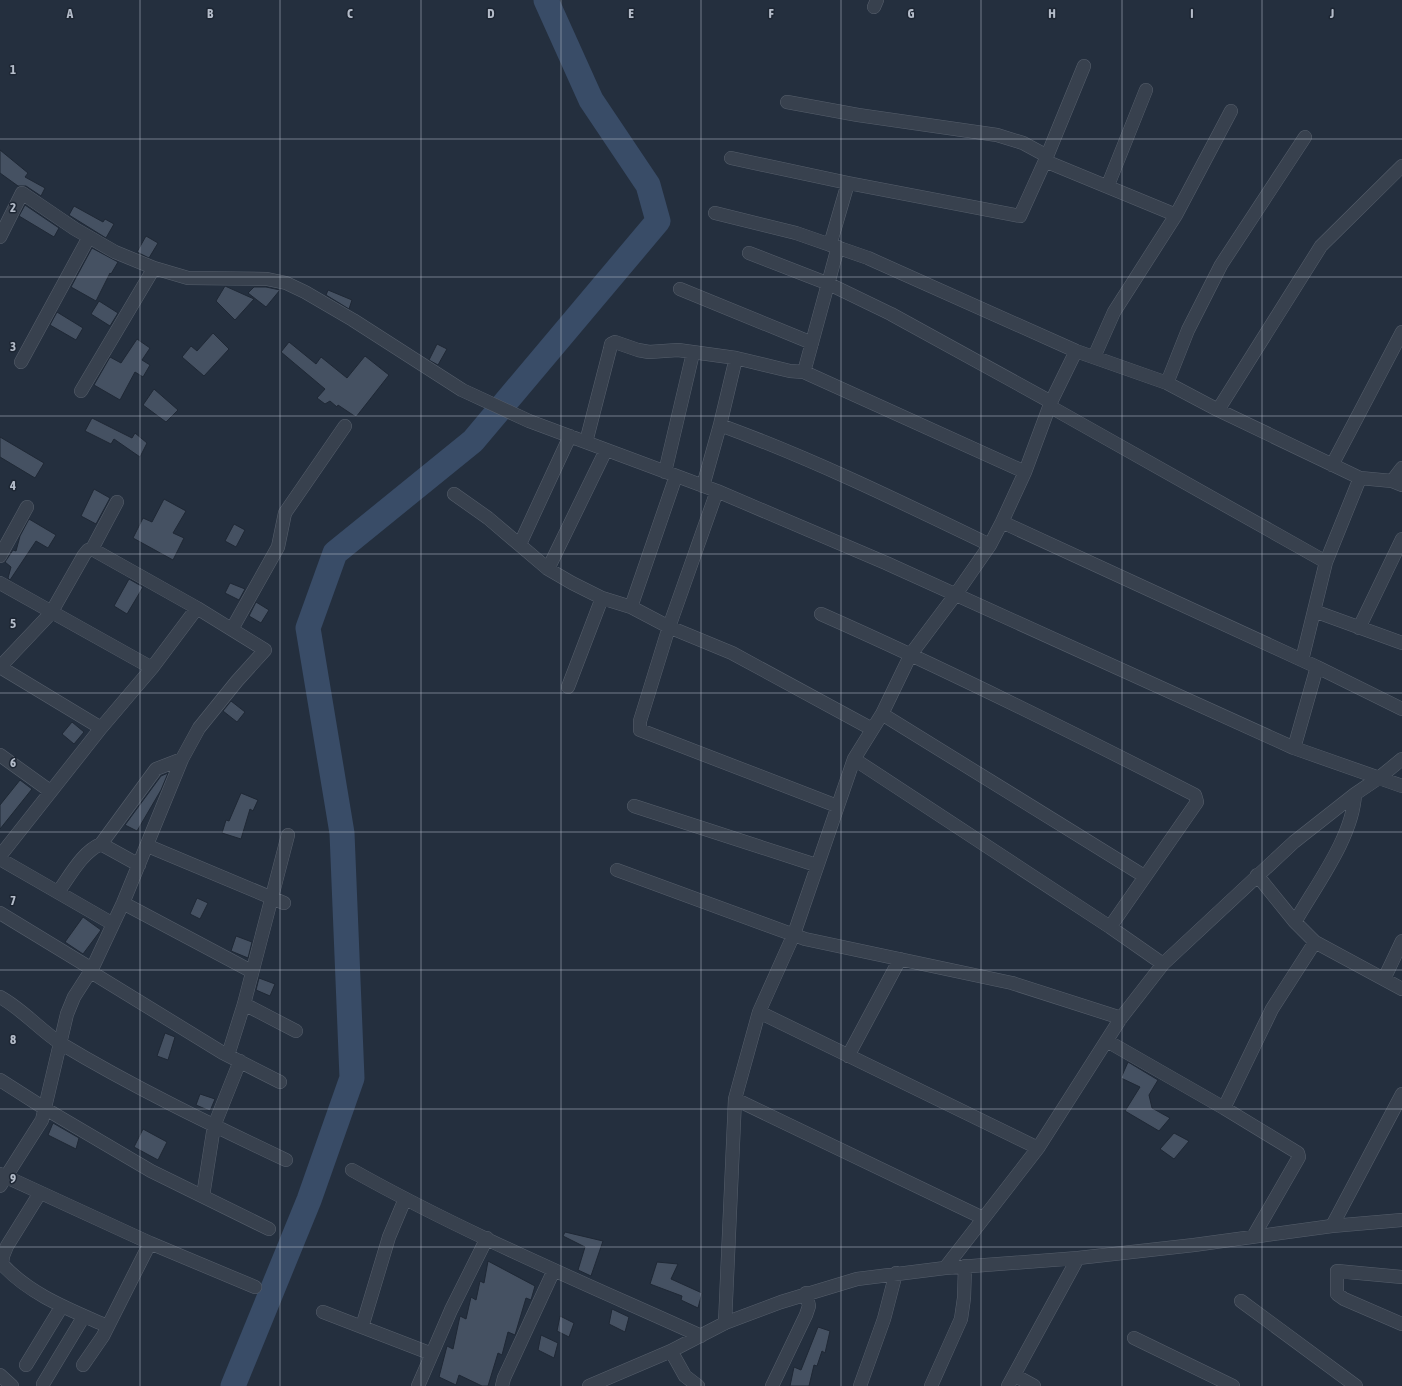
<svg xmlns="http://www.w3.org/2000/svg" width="1402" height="1386" font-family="'Asap Condensed',sans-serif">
  <rect width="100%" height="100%" fill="#242f3e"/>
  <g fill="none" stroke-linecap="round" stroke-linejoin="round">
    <path stroke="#394c67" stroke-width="25" d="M233 1386 309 1200 352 1078 342 833 308 628 335 553 473 441 658 221 648 185 591 100 546 0"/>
  </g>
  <path fill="#455162" stroke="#1f2835" d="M0 150 28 173 25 177 45 188 41 196 26 186H18L0 173Z
    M25 205 59 228 54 237 19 216Z
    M74 206 103 222 105 219 114 224 106 238 69 215Z
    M146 236 158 243 149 258 137 252Z
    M92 248 118 262 111 274 110 273 96 301 71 287Z
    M225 286 254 299 235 320 216 301Z
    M254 287H266L280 290 266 307 248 293Z
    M328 290 352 300 349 309 326 295Z
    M99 301 118 313 110 326 91 314Z
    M57 312 83 328 76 340 50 325Z
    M213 333 229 349 204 376 182 357 191 346 197 351Z
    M137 339 150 348 142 360 150 365 143 377 135 372 120 400 94 385 110 357 121 363Z
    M289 342 316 364 321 357 347 378 365 356 389 375 356 417 338 405 337 407 330 401 325 404 317 398 325 389 281 352Z
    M437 344 447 349 438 365 429 360Z
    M154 389 178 410 166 422 143 405Z
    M92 418 132 438 135 433 147 443 140 457 114 439 111 444 85 431Z
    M0 437 44 463 35 478 0 457Z
    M94 489 110 498 96 524 81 516Z
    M164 499 186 511 173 533 184 538 173 560 133 538 143 518 152 522Z
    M29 519 56 535 48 548 36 541 10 580 8 578 11 567 5 562 13 550 16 551 20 536Z
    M234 524 245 530 236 547 225 541Z
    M129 579 143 587 127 614 114 606Z
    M230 583 245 589 239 600 225 593Z
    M256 602 269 610 261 623 249 616Z
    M231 701 245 712 237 722 223 711Z
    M72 722 84 732 74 744 62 734Z
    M168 773 161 790 137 831 125 825 161 776Z
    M20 780 32 789 0 829V805Z
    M241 793 258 800 253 811 250 809 241 839 222 833 226 820 229 821Z
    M197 898 208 903 200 919 190 914Z
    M83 917 101 930 83 954 65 942Z
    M236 936 252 942 248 958 231 951Z
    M259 978 275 984 270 996 256 990Z
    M165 1033 175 1037 168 1060 157 1056Z
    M1128 1062 1158 1080 1149 1095 1152 1108 1170 1118 1159 1131 1125 1111 1140 1087 1121 1078Z
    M200 1094 215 1099 210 1111 196 1105Z
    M53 1123 79 1138 76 1149 48 1135Z
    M143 1129 167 1142 158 1160 134 1147Z
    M1174 1133 1189 1141 1174 1159 1160 1149Z
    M565 1232 603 1241 591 1276 578 1270 585 1247 563 1236Z
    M488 1261 535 1286 531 1300 526 1298 515 1335 508 1332 502 1355 498 1353 488 1386H482L459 1375 456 1385 439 1377 447 1346 453 1349 460 1316 466 1319 471 1297 476 1300 480 1281 484 1283Z
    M657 1262 678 1264 671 1279 702 1293 698 1308 681 1300 682 1296 650 1284Z
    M612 1309 629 1317 625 1332 609 1324Z
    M560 1316 574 1323 569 1337 557 1331Z
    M818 1327 830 1331 825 1353 822 1351 817 1366 814 1365 809 1386H790L794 1367 801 1370Z
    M541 1335 558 1343 554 1358 538 1350Z"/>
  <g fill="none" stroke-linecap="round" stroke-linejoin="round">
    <defs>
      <path id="minor" d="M874 7 877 0
        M787 102 858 115 997 135 1023 143 1047 156
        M731 158 848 183 1020 216 1045 161 1084 66
        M1045 161 1176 215
        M1108 185 1146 90
        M715 213 796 233 868 258 1076 351 1167 383 1218 410 1360 478 1326 562 1302 660
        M0 237 22 193 75 229 115 252 154 268 188 278 267 279 286 283 305 292 353 320 462 390 529 421 717 491 886 563 1294 748 1402 786
        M830 245 848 183
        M749 253 829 284 891 314 1051 402
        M680 289 812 343
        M1094 357 1114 312 1176 215 1231 111
        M21 362 89 237
        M804 372 838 247
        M1167 383 1188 330 1221 265 1305 137
        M81 391 154 268
        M1049 406 1326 562
        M1218 410 1321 246 1402 166
        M720 425C813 459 901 502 990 545
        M586 442 610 349 611 344 615 342 638 350 649 352 678 350 736 358 790 371 804 372 1025 472
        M1332 465 1402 332
        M665 472 693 353
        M1360 478 1392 481 1402 485
        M1392 481 1402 468
        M703 486 720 425 736 358
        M717 491 669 627 640 721V730L837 806
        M454 494 488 518 548 569 572 583 602 598 631 607 669 627 732 653 872 729
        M1002 522 1317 667 1402 709
        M520 544 570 436
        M92 549 117 502
        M0 556 27 507
        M548 569 606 450
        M0 583 152 668
        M631 607 676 476
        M1314 611 1402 643
        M821 614C948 670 1072 732 1195 795L1197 802 1110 927
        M1359 628 1402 539
        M232 629 278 547 285 513 345 426
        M0 667 51 613 84 555 88 550 92 549 197 608 265 650 237 681 199 728 182 759 123 903 92 969 74 997 67 1014 42 1120 0 1186
        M0 667 101 728
        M568 687 602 598
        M882 714 1144 876
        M1294 748 1317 667
        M0 755 50 791
        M854 759 1110 927 1163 964
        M634 806 816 865
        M101 844 156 769 182 759
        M148 846 284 903
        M0 856 101 728 152 668 197 608
        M0 859 113 924
        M617 870 805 939 1012 983 1121 1018
        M1257 875 1295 922 1315 942 1402 989
        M58 892C70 876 82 852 101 844L139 865
        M123 903 251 971
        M0 913 92 969
        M1295 922C1316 885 1353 837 1355 794
        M91 972 223 1053 280 1082
        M1384 979 1402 941
        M0 997C22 1009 39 1029 60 1043 133 1087 210 1124 286 1160
        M244 1004 296 1031
        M759 1012 1038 1148
        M1107 1041 1224 1108 1298 1153 1299 1157 1253 1237
        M228 1055 244 1004 288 835
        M848 1056 900 959
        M0 1080 44 1108 151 1171 269 1229
        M735 1099 983 1218
        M1224 1108 1272 1009 1315 942
        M352 1170C464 1233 584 1283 701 1336
        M0 1174 150 1243 255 1287
        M40 1193 7 1246 3 1256 2 1264C30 1295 71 1310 107 1326
        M203 1196 214 1126 240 1061
        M1332 1226 1402 1094
        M945 1268 1038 1148 1121 1018 1163 964 1294 842 1355 794 1380 777 1402 759
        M1402 1277 1337 1271V1294L1344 1299 1402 1324
        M1241 1301 1356 1386
        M323 1312 432 1354
        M725 1323 735 1099 759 1012 794 934 854 759 882 714 911 654 956 594 990 545 1002 522 1025 472 1051 402 1076 351
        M362 1327 389 1237 405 1199
        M1134 1338 1233 1386
        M671 1351 685 1376 698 1386
        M26 1365 62 1306
        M83 1365 103 1336 150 1243
        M0 1375 12 1386
        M1014 1375 1034 1386
        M43 1384 84 1316
        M418 1386 451 1310 487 1238
        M502 1386 504 1378 554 1270
        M589 1386 671 1351 725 1323 781 1302 857 1279 945 1268 1078 1258 1194 1245 1332 1226 1402 1220
        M772 1386 806 1315 809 1306 806 1293
        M860 1386 884 1319 896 1273
        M931 1386 961 1319 964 1298 965 1266
        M1008 1386 1078 1258"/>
    </defs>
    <use href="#minor" stroke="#565f6c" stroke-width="14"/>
    <use href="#minor" stroke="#38414e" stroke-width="13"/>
  </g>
  <path fill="none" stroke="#b4bcc9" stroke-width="1" stroke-opacity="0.55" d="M140 0V1386M280 0V1386M421 0V1386M561 0V1386M701 0V1386M841 0V1386M981 0V1386M1122 0V1386M1262 0V1386M0 139H1402M0 277H1402M0 416H1402M0 554H1402M0 693H1402M0 832H1402M0 970H1402M0 1109H1402M0 1247H1402"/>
  <g font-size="13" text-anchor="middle" font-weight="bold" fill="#b4bcc9" stroke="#1d2633" stroke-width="3" stroke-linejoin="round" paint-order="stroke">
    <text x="70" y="18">A</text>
    <text x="210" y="18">B</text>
    <text x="350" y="18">C</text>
    <text x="491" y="18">D</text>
    <text x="631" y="18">E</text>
    <text x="771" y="18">F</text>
    <text x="911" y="18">G</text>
    <text x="1052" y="18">H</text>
    <text x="1192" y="18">I</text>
    <text x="1332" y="18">J</text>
    <text x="13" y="74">1</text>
    <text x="13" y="212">2</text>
    <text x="13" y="351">3</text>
    <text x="13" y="490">4</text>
    <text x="13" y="628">5</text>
    <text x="13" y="767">6</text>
    <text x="13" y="905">7</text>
    <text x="13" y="1044">8</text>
    <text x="13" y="1183">9</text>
  </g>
</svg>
